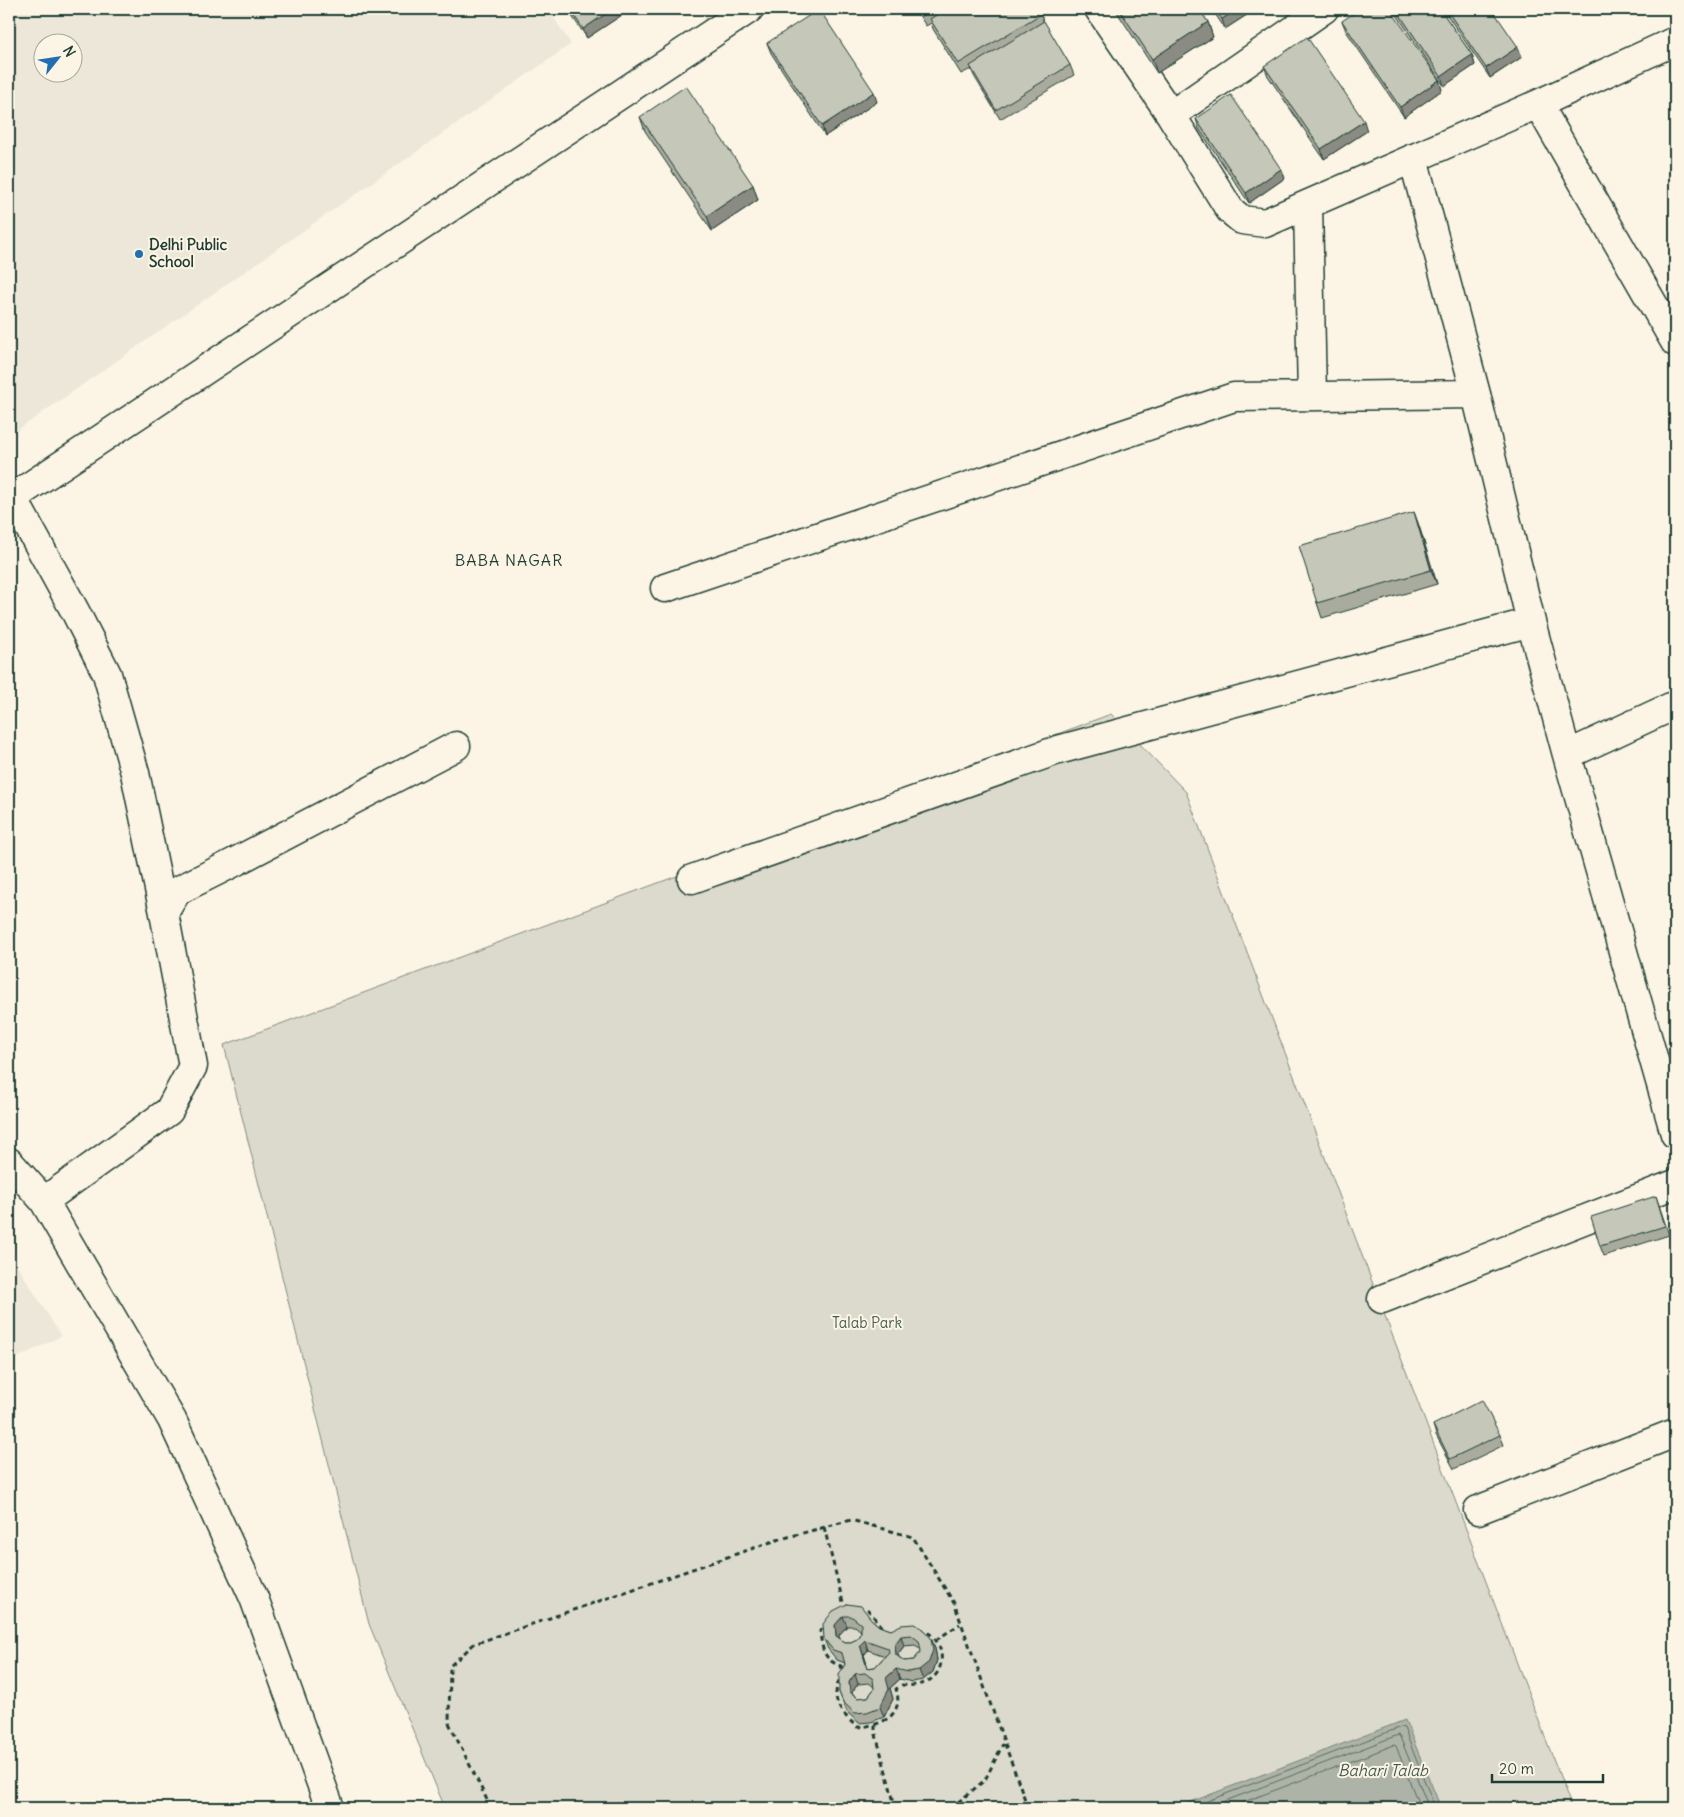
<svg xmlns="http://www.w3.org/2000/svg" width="1684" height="1817" font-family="Delius,sans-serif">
  <rect width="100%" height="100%" fill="#fcf5e5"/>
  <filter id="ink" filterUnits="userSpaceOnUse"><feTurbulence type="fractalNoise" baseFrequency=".02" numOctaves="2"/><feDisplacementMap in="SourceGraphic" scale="10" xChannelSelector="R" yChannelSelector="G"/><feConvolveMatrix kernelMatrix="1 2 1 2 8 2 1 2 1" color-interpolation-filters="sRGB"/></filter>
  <g filter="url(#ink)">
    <path fill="#ece7d8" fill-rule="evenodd" d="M9 9H548L571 44 9 436ZM42 42H72V72H42Z
      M9 1252 61 1336 9 1362Z"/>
    <path fill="#dcdacc" stroke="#7e8c80" d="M1111 714 1186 792 1572 1808H445L369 1624 224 1045Z"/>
    <path fill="#aeb3a7" stroke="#758479" d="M1405 1720 1441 1808H1175Z"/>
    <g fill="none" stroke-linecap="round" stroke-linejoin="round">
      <path stroke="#586c62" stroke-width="1" d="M1189 1808 1401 1727 1404 1728 1435 1808
        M1207 1808 1398 1735 1400 1737 1429 1808
        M1228 1808 1394 1745 1396 1746 1420 1808"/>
      <defs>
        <path id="street" d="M1099 9 1171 115 1230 210 1242 220 1265 223 1538 104 1675 41
          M1538 104 1675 342
          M1171 115 1324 9
          M1413 158 1476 394 1531 622 1567 755 1675 1134
          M1308 205 1312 396
          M13 498 76 613 107 674 135 773 164 913
          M9 500 749 9
          M665 588 1234 397 1476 394
          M1567 755 1675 705
          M692 879 1058 750 1531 622
          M9 1162 44 1201 172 1420 254 1598 330 1808
          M44 1201 169 1111 193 1066 164 913 177 891 229 865 456 746
          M1382 1299 1675 1184
          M1478 1510 1675 1433"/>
      </defs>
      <use href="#street" stroke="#1f3d34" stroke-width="31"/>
      <path stroke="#1f3d34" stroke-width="3" stroke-dasharray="5 4" stroke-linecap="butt" d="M824 1527 843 1602 849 1607
        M849 1607 868 1610 885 1630 894 1633C945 1607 965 1692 902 1685L896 1689C905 1717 879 1726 857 1727 837 1709 829 1698 843 1672L841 1666C823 1660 822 1648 820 1631L832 1615Z
        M936 1640 960 1624
        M875 1725V1731L894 1802 899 1808
        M491 1808 449 1723 450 1666 474 1644 777 1540 851 1520 913 1537 954 1603 1028 1808
        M951 1808 985 1780 1003 1744"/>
      <use href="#street" stroke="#fcf5e5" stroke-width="28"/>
    </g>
    <path fill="#a9ab9f" stroke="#1f3d34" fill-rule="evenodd" d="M567 9H631L587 38Z
      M915 9H1037L1041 14 1043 21 1070 65 1074 75 1000 119 974 76 971 69 961 74 933 29 931 23 926 26Z
      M1115 9H1199L1208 22 1213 37 1157 73Z
      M1212 9H1256L1225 29Z
      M1393 9H1440L1472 55 1475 65 1444 86Z
      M1443 9H1492L1522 57 1490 78Z
      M1562 9H1583L1564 14Z
      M1342 21 1439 80 1442 90 1404 117 1346 31Z
      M767 43 877 102 825 136 771 53Z
      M1264 66 1367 131 1324 159 1268 76Z
      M640 117 753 185 758 200 712 231 645 131Z
      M1196 119 1281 169 1285 178 1249 203 1199 129Z
      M1414 512 1419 526 1437 584 1322 618 1317 603Z
      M1656 1196 1669 1235 1604 1256 1600 1246Z
      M1433 1425 1500 1435 1504 1445 1454 1469 1436 1435Z
      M833 1611 871 1619 879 1626 891 1630 931 1638 935 1648 937 1660 933 1672 923 1680 912 1682 900 1679 890 1688 893 1699 884 1717 871 1722 859 1723 847 1712 839 1692 845 1663 837 1660 828 1649 824 1639ZM847 1626H855L861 1631V1632L857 1639 851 1642H845L839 1638V1635ZM915 1645 921 1649V1651L914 1660 904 1661 899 1657 898 1654 904 1646ZM868 1650 885 1656 875 1667 868 1668 864 1655ZM869 1683 874 1687V1689L868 1697 858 1698 853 1694 852 1692 858 1684Z"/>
    <path fill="#8a8b82" stroke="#1f3d34" d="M613 9H631L587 38 583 29Z
      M1238 9H1256L1225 29 1222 19Z
      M1208 22 1213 37 1157 73 1152 59Z
      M1518 47 1522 57 1490 78 1486 68Z
      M1472 55 1475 65 1444 86 1441 76Z
      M1439 80 1442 90 1404 117 1400 107Z
      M874 92 877 102 825 136 822 126Z
      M1364 121 1367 131 1324 159 1321 149Z
      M1281 169 1285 178 1249 203 1246 193Z
      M753 185 758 200 712 231 707 216Z
      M1414 512 1419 526 1437 584 1431 570Z
      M843 1616 847 1626 839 1635 840 1646 836 1636 835 1625Z
      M901 1636 904 1646 898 1654 900 1665 896 1655 895 1644Z
      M931 1638 935 1648 937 1660 933 1672 923 1680 919 1670Z
      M865 1640 868 1650 864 1655 871 1678 860 1645Z
      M896 1669 900 1679 890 1688 893 1699 884 1717 880 1707 886 1678Z
      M855 1674 858 1684 852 1692 853 1702 850 1692 849 1682Z"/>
    <path fill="#c5c7b9" stroke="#1f3d34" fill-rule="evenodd" d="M570 9H613L583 29Z
      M819 9 874 92 822 126 767 43Z
      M917 9H935L922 16Z
      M946 9H1037L1041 14 958 64 930 19Z
      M1119 9H1199L1208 22 1152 59Z
      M1215 9H1238L1222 19Z
      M1360 9H1390L1439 80 1400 107 1342 21Z
      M1396 9H1440L1472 55 1441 76Z
      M1446 9H1492L1518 47 1486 68Z
      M1044 21 1070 65 996 110 970 66Z
      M1307 37 1364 121 1321 149 1264 66Z
      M686 86 753 185 707 216 640 117Z
      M1231 95 1281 169 1246 193 1196 119Z
      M1414 512 1431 570 1317 603 1299 546Z
      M1656 1196 1665 1226 1600 1246 1591 1217Z
      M1482 1400 1500 1435 1450 1459 1433 1425Z
      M847 1604 861 1606 871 1619 879 1626 891 1630 901 1625 914 1624 922 1628 931 1638 933 1650 929 1662 919 1670 908 1672 896 1669 886 1678 889 1689 880 1707 867 1712 855 1713 843 1702 839 1692V1675L845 1664 842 1653 833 1650 824 1639 823 1624 833 1611ZM843 1616H851L861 1624V1632L857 1639 851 1642H845L836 1636 835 1625ZM911 1635 919 1641 921 1651 914 1660 904 1661 896 1655 895 1644 901 1636ZM865 1640 888 1648 889 1652 875 1667 867 1668 860 1645ZM865 1673 873 1679 874 1689 868 1697 858 1698 850 1692 849 1682 855 1674Z"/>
  </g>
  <circle fill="#1f6fb2" stroke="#fcf5e5" stroke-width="2" cx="139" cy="254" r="5"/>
  <g text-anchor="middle" stroke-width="4" stroke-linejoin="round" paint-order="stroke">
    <g font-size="15" font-weight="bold" fill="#1f3d34" stroke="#fcf5e5" text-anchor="start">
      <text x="149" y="250">Delhi Public<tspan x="149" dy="17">School</tspan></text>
    </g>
    <g font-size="15" fill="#455c52" stroke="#fcf5e5">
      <text x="867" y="1328">Talab Park</text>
    </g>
    <g font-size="16" letter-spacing="1" fill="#1f3d34" stroke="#fcf5e5">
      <text x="509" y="566">BABA NAGAR</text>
    </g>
    <g font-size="16" font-style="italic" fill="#435a51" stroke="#fcf5e5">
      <text x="1383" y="1776">Bahari Talab</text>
    </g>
  </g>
  <rect width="1684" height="1817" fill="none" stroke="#fcf5e5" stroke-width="30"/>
  <rect x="15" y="15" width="1654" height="1787" fill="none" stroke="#1f3d34" stroke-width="2" filter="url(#ink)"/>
  <g transform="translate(58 58) rotate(60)"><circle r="24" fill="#fcf5e5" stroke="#a4ab9e"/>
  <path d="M0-4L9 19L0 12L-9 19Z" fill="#1f6fb2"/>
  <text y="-8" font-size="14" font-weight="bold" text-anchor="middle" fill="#1f3d34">N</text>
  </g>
  <path d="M1492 1774v8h111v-8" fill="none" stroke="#1f3d34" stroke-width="2.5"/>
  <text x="1499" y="1774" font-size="15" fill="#1f3d34" stroke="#fcf5e5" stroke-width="4" paint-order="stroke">20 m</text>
</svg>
